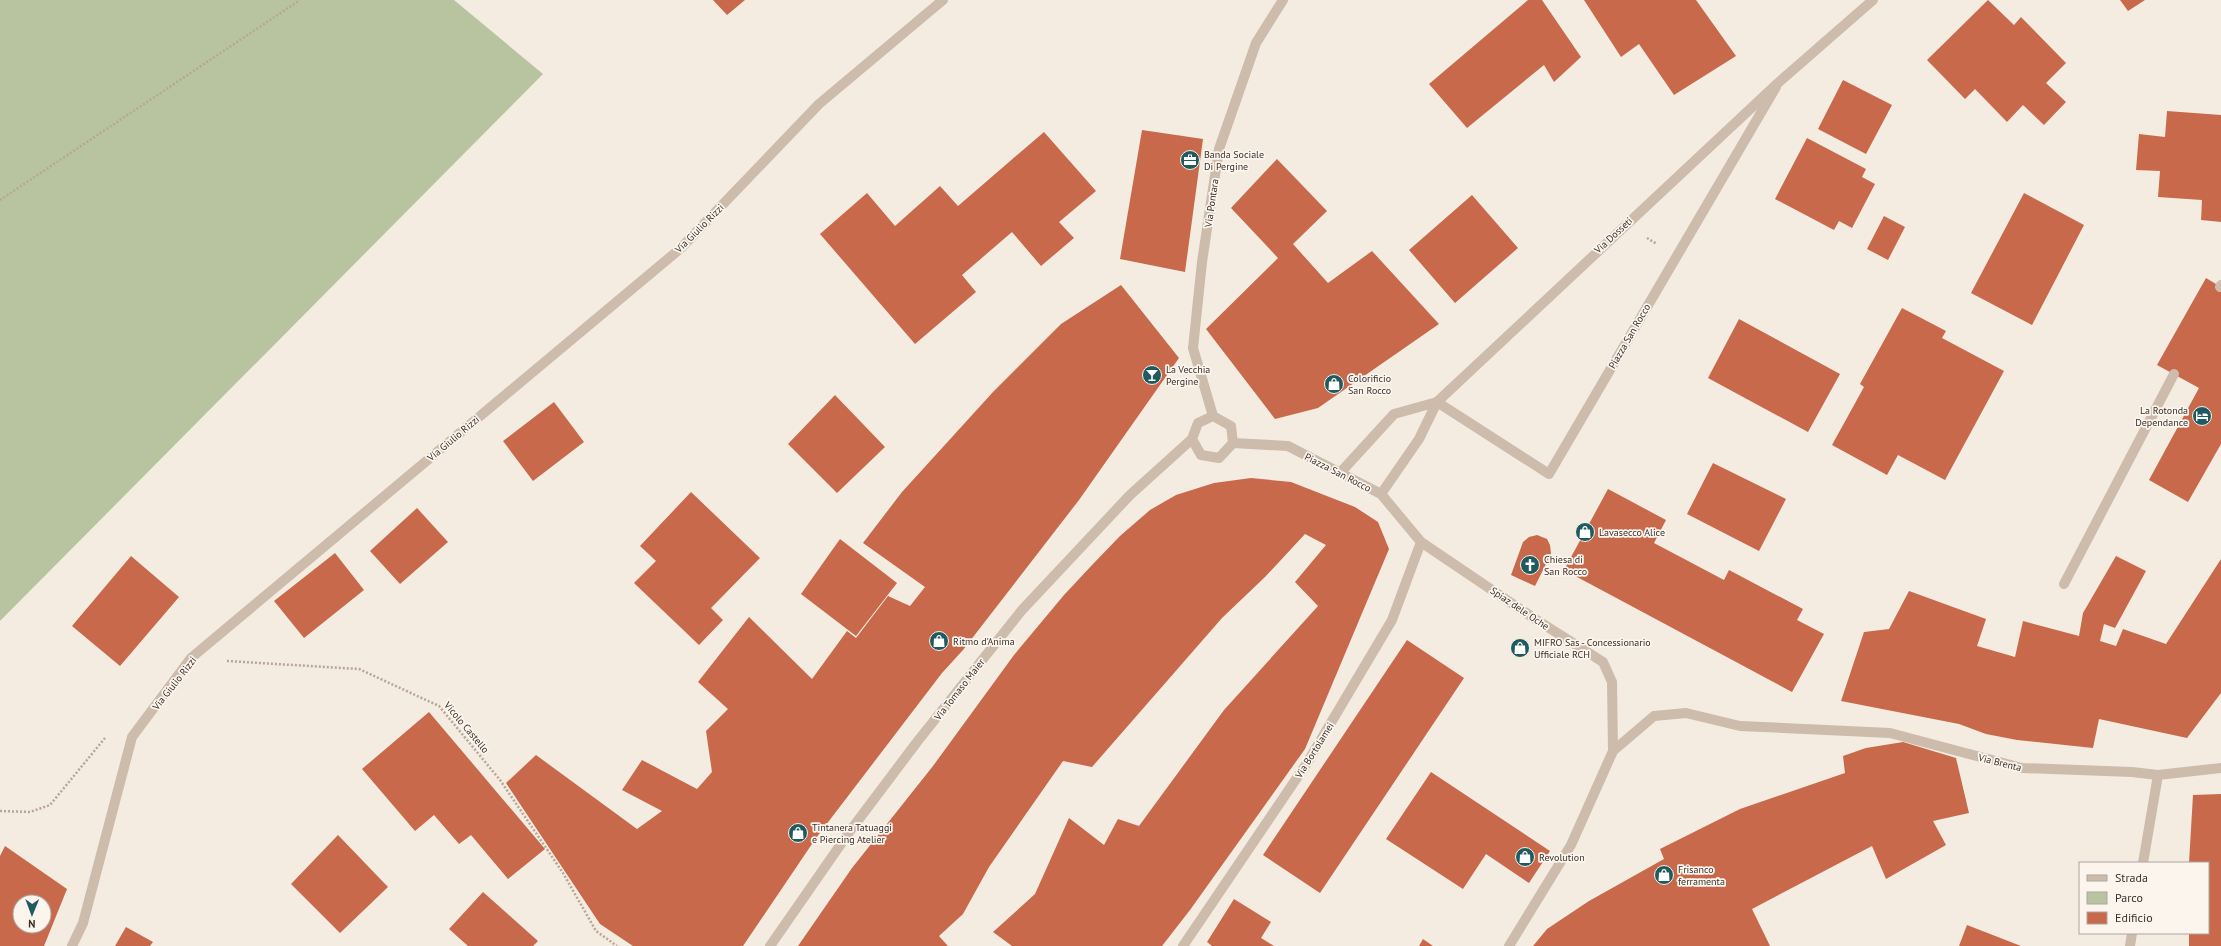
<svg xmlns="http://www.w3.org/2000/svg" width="2221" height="946" font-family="'PT Sans',sans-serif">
  <rect width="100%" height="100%" fill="#f4ebe1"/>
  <path fill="#b8c4a0" d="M0 0H454L543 74 0 621Z"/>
  <path fill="#c8694b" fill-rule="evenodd" d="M713 0H745L727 15Z
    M1528 0H1542L1581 57 1554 82 1544 65 1467 128 1429 84Z
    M1584 0H1696L1736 56 1674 95 1639 44 1621 57Z
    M1988 0 2014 25 2021 17 2066 63 2046 83 2066 102 2044 125 2023 105 2007 122 1975 89 1965 99 1927 60Z
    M2120 0H2145L2128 11Z
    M1843 80 1892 105 1866 154 1818 129Z
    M2167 111 2221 115V222L2201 220 2202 200 2158 197 2160 171 2136 170 2139 134 2165 137Z
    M1142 130 1203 139 1185 272 1120 259Z
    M1044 132 1096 191 1059 222 1074 238 1041 266 1012 232 962 275 976 292 915 344 820 234 867 193 895 226 940 186 958 206Z
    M1807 138 1866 169 1862 177 1875 184 1852 228 1839 221 1834 230 1775 199Z
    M1277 159 1327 211 1293 244 1328 283 1372 251 1439 324 1318 408 1275 419 1206 329 1278 258 1231 208Z
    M2024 193 2084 225 2032 325 1971 293Z
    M1472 195 1518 248 1455 303 1409 250Z
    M1884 216 1905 227 1888 260 1867 249Z
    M2206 278 2221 287V444L2188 502 2149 480 2199 388 2157 365Z
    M1121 285 1179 358 1079 500 963 650 942 673 816 838 743 946H633L600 924 506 783 536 755 637 829 662 811 622 790 642 760 697 789 712 772 706 731 728 709 698 682 749 617 812 679 847 631 856 638 888 596 910 606 925 587 863 543 902 492 993 392 1061 324Z
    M1902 308 1946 331 1942 338 2004 371 1945 480 1898 455 1887 475 1832 445 1864 387 1860 384Z
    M1739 319 1840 374 1808 432 1708 378Z
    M835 395 885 447 837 493 788 444Z
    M554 402 584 442 533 481 503 441Z
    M1713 463 1786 499 1759 551 1687 514Z
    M1251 478 1291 482 1355 507 1378 522 1389 549 1305 749 1190 910 1162 946H1012L993 932 1035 894 1069 818 1104 845 1118 819 1139 826 1224 710 1318 606 1295 582 1326 545 1305 534 1265 577 1222 618 1092 767 1063 761 989 867 963 914 939 936 948 946H798L852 868 933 766 1014 655 1064 595 1093 564 1120 536 1150 510 1176 495 1214 483Z
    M1608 489 1666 520 1654 543 1724 580 1729 570 1803 609 1797 620 1824 634 1792 692 1564 570Z
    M691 492 760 558 711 608 723 620 699 645 634 583 656 561 640 546Z
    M417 508 448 542 400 584 370 551Z
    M1537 535 1547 539 1550 545 1551 554 1535 586 1511 575 1523 542 1529 537Z
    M840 539 897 583 856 636 801 594Z
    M335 553 364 590 304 638 274 601Z
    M131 556 179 597 120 666 72 626Z
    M2116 556 2146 571 2115 628 2104 624 2100 641 2116 646 2123 629 2166 644 2221 559V693L2187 738 2099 719 2093 748 2017 740 1986 734 1959 724 1841 701 1864 632 1889 629 1909 591 1986 619 1977 646 2015 657 2023 621 2079 636 2083 613Z
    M1407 640 1464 678 1320 893 1263 855Z
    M429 712 545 849 508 879 471 835 459 844 434 815 415 831 362 769Z
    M1903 742 1956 758 1969 813 1933 821 1946 845 1886 879 1872 846 1752 909 1770 946H1533L1547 929 1589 901 1664 859 1660 849 1740 809 1845 773 1843 756 1866 748Z
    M1431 772 1550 851 1529 883 1486 854 1463 889 1386 839Z
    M2221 794V946H2189V933H2208V863H2189L2193 795Z
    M338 835 388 887 340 933 291 884Z
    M5 846 67 889 44 946H0V856ZM20 902H44V926H20Z
    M483 892 538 941 533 946H468L449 929Z
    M1234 899 1271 922 1261 938 1274 946H1212L1207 942Z
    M1967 925 2021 946H1959Z
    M126 927 153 942 150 946H115Z
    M1423 939 1433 946H1419Z"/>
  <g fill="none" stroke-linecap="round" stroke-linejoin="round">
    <path stroke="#b9a596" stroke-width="2.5" stroke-dasharray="2 2" stroke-linecap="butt" d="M0 200 300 0
      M1647 238 1657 244
      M227 661 359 669 439 706 500 780 563 873 596 931 617 946
      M0 811 30 812 50 805 105 738"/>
    <path stroke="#cdbbac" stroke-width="10" d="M2220 287 2221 285
      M1437 402 1549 474 1776 87
      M2064 584 2174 374"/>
    <path stroke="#cdbbac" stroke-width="10" d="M1213 416 1193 348 1202 262 1219 149 1256 43 1283 0
      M1213 416 1231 426 1233 443 1219 458 1201 455 1192 439 1198 423Z
      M1233 443 1288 446 1381 494 1421 542 1535 619 1603 662 1612 682 1613 751 1571 845 1509 946
      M1340 473 1394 414 1437 402
      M1381 494 1419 439 1437 402 1778 83 1873 0
      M1613 751 1654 716 1686 713 1740 726 1890 733 2022 768 2132 772 2158 775 2221 768
      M2143 863 2158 775
      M72 946 83 923 132 737 191 658 681 248 819 104 943 0
      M770 946 850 831 917 742 1022 610 1130 495 1192 439
      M1183 946 1307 763 1392 620 1421 542
      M2130 946 2132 933"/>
  </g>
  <defs>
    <symbol id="office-disc" viewBox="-11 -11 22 22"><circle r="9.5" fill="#1f5a5e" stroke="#fbf5ee"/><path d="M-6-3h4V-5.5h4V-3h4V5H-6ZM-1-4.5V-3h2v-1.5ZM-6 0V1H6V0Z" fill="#fff"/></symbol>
    <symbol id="bar-disc" viewBox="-11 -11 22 22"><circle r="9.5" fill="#1f5a5e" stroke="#fbf5ee"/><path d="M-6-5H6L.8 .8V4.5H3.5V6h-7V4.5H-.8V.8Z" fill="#fff"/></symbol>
    <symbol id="shop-disc" viewBox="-11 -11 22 22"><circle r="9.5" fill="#1f5a5e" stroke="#fbf5ee"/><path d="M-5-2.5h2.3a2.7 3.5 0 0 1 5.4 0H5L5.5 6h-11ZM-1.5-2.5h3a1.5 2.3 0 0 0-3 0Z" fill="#fff"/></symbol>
    <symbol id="hotel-disc" viewBox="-11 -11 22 22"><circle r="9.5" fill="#1f5a5e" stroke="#fbf5ee"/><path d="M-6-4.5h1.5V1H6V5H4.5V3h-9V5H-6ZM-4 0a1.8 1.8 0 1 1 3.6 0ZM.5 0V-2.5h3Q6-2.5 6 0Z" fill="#fff"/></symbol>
    <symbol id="church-disc" viewBox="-11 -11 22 22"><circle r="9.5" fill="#1f5a5e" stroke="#fbf5ee"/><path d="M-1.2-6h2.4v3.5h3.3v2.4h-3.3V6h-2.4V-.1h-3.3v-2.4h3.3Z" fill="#fff"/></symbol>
  </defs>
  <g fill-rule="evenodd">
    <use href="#office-disc" x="1179" y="149" width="22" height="22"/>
    <use href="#bar-disc" x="1141" y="364" width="22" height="22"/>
    <use href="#shop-disc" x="1323" y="373" width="22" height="22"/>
    <use href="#hotel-disc" x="2191" y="405" width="22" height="22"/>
    <use href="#shop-disc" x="1574" y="521" width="22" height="22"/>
    <use href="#church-disc" x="1519" y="554" width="22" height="22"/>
    <use href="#shop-disc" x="928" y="630" width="22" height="22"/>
    <use href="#shop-disc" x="1509" y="637" width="22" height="22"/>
    <use href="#shop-disc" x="787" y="822" width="22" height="22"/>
    <use href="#shop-disc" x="1514" y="846" width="22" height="22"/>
    <use href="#shop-disc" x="1653" y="864" width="22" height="22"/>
  </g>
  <g text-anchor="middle" stroke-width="3.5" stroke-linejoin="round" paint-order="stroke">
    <g font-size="10" fill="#3b302b" stroke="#fbf5ee" text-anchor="start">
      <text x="1204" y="158">Banda Sociale<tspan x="1204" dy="12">Di Pergine</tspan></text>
      <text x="1166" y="373">La Vecchia<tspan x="1166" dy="12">Pergine</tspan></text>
      <text x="1348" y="382">Colorificio<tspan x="1348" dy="12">San Rocco</tspan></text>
      <text x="2188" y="414" text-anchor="end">La Rotonda<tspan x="2188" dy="12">Dependance</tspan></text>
      <text x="1599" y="536">Lavasecco Alice</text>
      <text x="1544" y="563">Chiesa di<tspan x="1544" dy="12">San Rocco</tspan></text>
      <text x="953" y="645">Ritmo d'Anima</text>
      <text x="1534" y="646">MIFRO Sas - Concessionario<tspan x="1534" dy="12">Ufficiale RCH</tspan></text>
      <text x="812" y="831">Tintanera Tatuaggi<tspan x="812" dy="12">e Piercing Atelier</tspan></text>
      <text x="1539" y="861">Revolution</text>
      <text x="1678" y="873">Frisanco<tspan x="1678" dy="12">ferramenta</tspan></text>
    </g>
    <g font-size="10" fill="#3b302b" stroke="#fbf5ee">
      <text transform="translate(1211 203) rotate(-82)" y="4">Via Pontara</text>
      <text transform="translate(699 228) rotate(-45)" y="4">Via Giulio Rizzi</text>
      <text transform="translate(1613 235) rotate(-43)" y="4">Via Dosseti</text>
      <text transform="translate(1629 336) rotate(-60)" y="4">Piazza San Rocco</text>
      <text transform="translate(453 438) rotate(-40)" y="4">Via Giulio Rizzi</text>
      <text transform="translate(1338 472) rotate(27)" y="4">Piazza San Rocco</text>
      <text transform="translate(1520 608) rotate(34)" y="4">Spiaz dele Oche</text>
      <text transform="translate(174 683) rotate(-52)" y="4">Via Giulio Rizzi</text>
      <text transform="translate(959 689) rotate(-52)" y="4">Via Tomaso Maier</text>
      <text transform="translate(467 727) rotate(50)" y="4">Vicolo Castello</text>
      <text transform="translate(1314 750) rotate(-58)" y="4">Via Bortolamei</text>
      <text transform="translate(2000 762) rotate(14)" y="4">Via Brenta</text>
    </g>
  </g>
  <rect x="2079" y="862" width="130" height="72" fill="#fbf5ee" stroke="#aea6a0"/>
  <rect x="2087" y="875" width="20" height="6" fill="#cdbbac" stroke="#aea6a0"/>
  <text x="2115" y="882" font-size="12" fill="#3b302b">Strada</text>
  <rect x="2087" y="892" width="20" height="12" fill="#b8c4a0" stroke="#aea6a0"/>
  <text x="2115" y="902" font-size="12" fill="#3b302b">Parco</text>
  <rect x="2087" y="912" width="20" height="12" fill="#c8694b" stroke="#aea6a0"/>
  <text x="2115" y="922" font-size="12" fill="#3b302b">Edificio</text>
  <g transform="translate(32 914) rotate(181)"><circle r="19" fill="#fbf5ee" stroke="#aea6a0"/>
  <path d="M0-3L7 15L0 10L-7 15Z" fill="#1f5a5e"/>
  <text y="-6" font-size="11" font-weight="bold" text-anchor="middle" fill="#3b302b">N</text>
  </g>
</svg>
